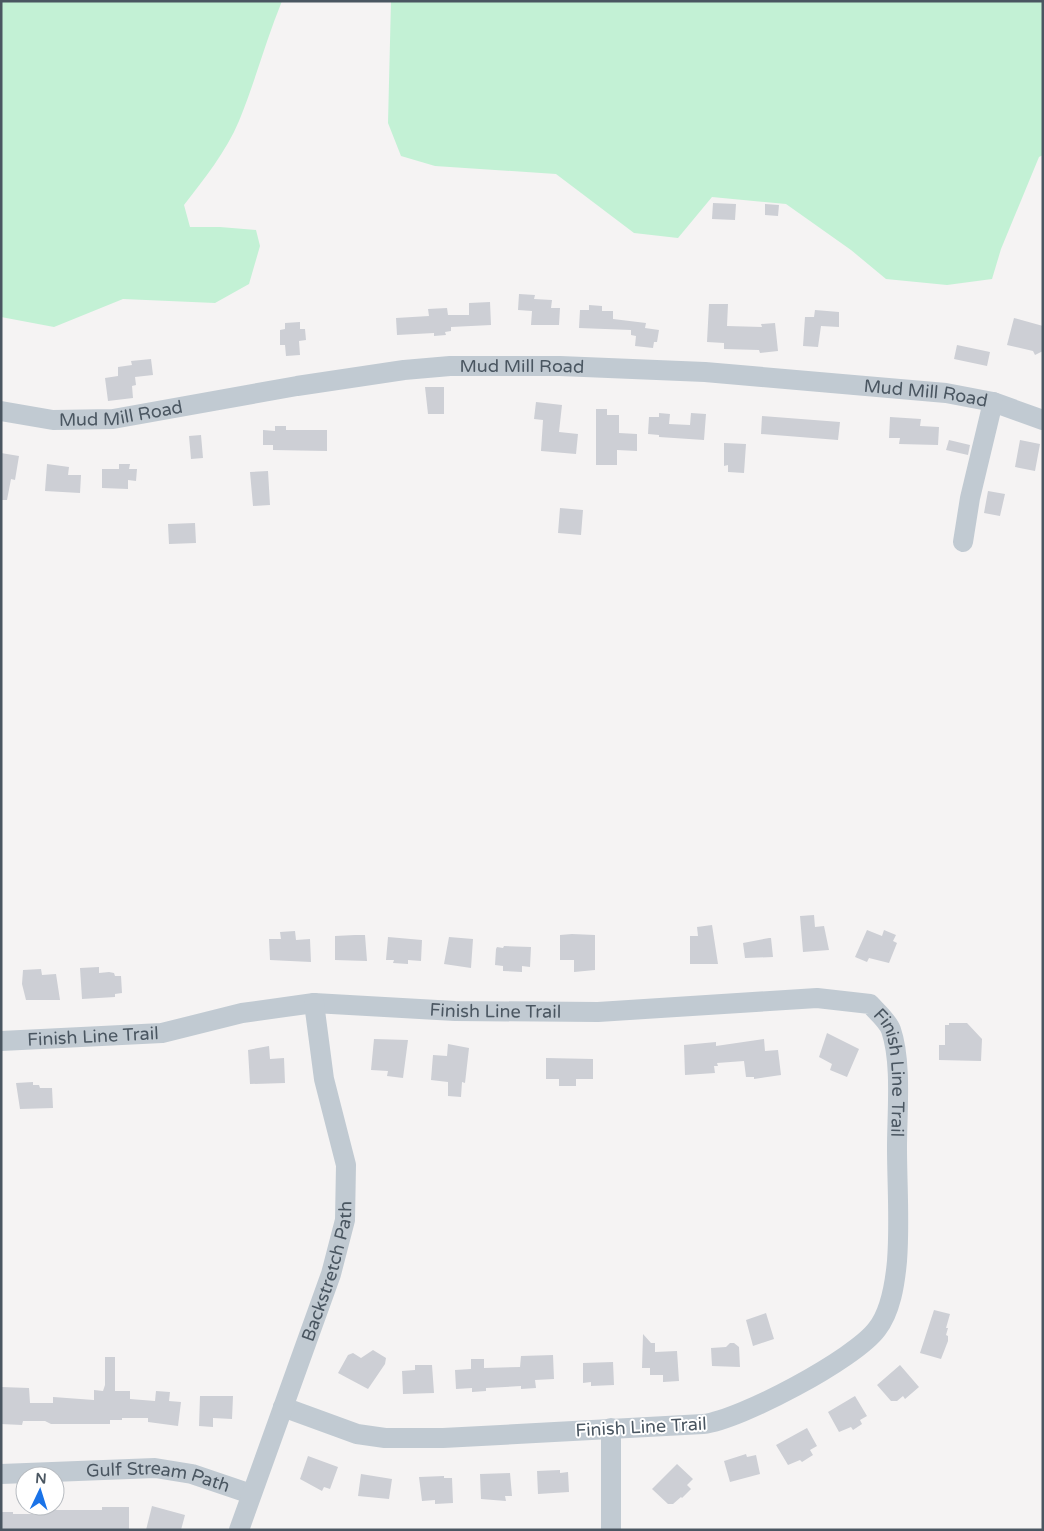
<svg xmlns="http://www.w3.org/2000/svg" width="1044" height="1531" font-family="'Varela Round',sans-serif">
  <rect width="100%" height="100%" fill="#f5f3f3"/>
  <path fill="#c3f1d5" d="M1 1H282C266 40 255 82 239 121 226 152 204 179 184 205L190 227H220L256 230 260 246 249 284 215 303 123 299 54 327 1 317Z
    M391 1H1043V155L1039 157 1001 249 992 279 947 285 886 279 851 250 786 204 712 197 678 238 634 233 556 174 435 166 401 156 388 123Z"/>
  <path fill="#cdcfd5" d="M713 203 736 204 735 220 712 219Z
    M765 204 779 205 778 216 765 215Z
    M519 294 535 295 534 299 552 300 551 308H560L559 325H531L532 311 518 310Z
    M490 302 491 325 451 327V331L445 332 446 335 434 336V333L397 335 396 318 429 316 428 309 447 308 448 315H469V303Z
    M709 304H728L727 326 762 327 761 324 775 323 778 351 760 353 759 350 724 349V343L707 342Z
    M589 305 602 306V311H613V319L646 323 645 328 659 330 657 342H654L653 348 635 346 636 336 631 335V330L579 328 580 310H589Z
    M815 310 839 312V327L821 326 818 347 803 346 805 317H814Z
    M1014 318 1043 326V351L1035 355 1033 351 1007 345Z
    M300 322V329H305L306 340 299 341 300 355 286 356 285 345H280V330L285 329V323Z
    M957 345 990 352 987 366 954 359Z
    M151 359 153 375 135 377 136 385 132 386 133 398 108 401 105 378 118 376V367L132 365 131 361Z
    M425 387H444V414H428Z
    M536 402 562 405 559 432 578 434 576 454 541 451 543 420 534 419Z
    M596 409H607V415H619V433L637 434V451L617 450V465H596Z
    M659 413 670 414 669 424 690 425 691 413 706 414 704 440 659 437V435L648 434 649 417H659Z
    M762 416 840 422 838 440 761 434Z
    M890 417 921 419 920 426 939 427 938 445 899 444 900 438H889Z
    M275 426H286V430H327V451L273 450V445H263V430L275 431Z
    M201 435 203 458 191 459 189 436Z
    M949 440 970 445 968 455 946 450Z
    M1020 440 1040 444 1035 471 1015 467Z
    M724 443 746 444 744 473 728 472V465L724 466Z
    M1 453 19 456 15 480 11 479 7 500H1Z
    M47 464 69 467 68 475H81L80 493 45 491Z
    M119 464H130L129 469H137L136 481 128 480V489L102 488V469H119Z
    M268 471 270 505 253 506 250 472Z
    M988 491 1005 494 1000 516 984 513Z
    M560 508 583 510 581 535 558 533Z
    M195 523 196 543 169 544 168 524Z
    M814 915 815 927 824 926 829 950 803 952 800 916Z
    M712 925 718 964H690V936H698L697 927Z
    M867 930 882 936 884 930 896 935 893 941 897 943 889 963 869 958 867 962 855 957Z
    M295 931 296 940 310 939 311 962 270 960 269 939H281L280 932Z
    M572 934 595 935V970L574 972V960H560V935Z
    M355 935H365L367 961 335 960V936Z
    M388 937 422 940 421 961 408 960V964L393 963 394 960H386Z
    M449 937 473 939 471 968 444 964Z
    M769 938H771L773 957 745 958 743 943Z
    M504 946 531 947 530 967 522 966V972L503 971V966L495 965 496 949 497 947 503 948Z
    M99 967V973L109 972 114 973 115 976H121L122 993 115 994V997L82 999 80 968Z
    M41 969 42 975 56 974 60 1000H26L22 984 23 970Z
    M949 1023H967L982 1039 981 1061 939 1060V1045H945V1025H949Z
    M827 1033 859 1049 847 1077 830 1070 832 1064 819 1057Z
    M374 1039 408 1040 403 1078 387 1076 388 1071 371 1070Z
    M764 1039 765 1051 778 1050 781 1075 754 1079V1077H746L744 1061 717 1063 718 1066H714L715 1073 685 1075 684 1045 716 1042V1046Z
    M448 1044 469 1048 465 1083 462 1082 461 1097 448 1096V1082L431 1080 433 1055 447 1056Z
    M269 1046 270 1059 284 1058 285 1083 250 1084 248 1050Z
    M546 1058 593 1059V1079H576V1086H559V1079H546Z
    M33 1082V1085H39L40 1088H52L53 1108 20 1109 16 1083Z
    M934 1310 950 1314 946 1328H948L946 1335 948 1336V1341L941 1359 920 1353Z
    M766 1313 774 1339 753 1346 746 1320Z
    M643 1334 651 1343H655V1352L677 1351 679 1381 663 1382V1375H650V1368H642Z
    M730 1343H734L739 1347 740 1367 712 1366 711 1348 726 1347Z
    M373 1350 386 1358 385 1364 368 1389 338 1373 348 1355 353 1353 361 1358Z
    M553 1355 554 1379 535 1380 536 1388 521 1389V1386L486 1388V1391L472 1392V1388L456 1389 455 1370 471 1369V1359H484V1368L520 1367 521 1356Z
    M105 1357H115V1391H130V1399L155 1401 156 1391 170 1392 169 1401 181 1402 178 1426 148 1422V1418H122V1420H110V1424H51L45 1421H23L22 1425 1 1424V1387L29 1388 30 1403H53V1397L94 1400V1390L103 1391 105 1385Z
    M613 1362 614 1385 591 1386V1382L583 1383V1363Z
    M415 1365H432L434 1393 403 1394 402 1371 415 1370Z
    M900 1365 919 1387 905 1399 903 1396 897 1401H891L877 1385Z
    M200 1396H233L232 1419 213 1418V1427L199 1426Z
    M855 1396 867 1416 860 1420 862 1424 853 1430 851 1427 839 1432 828 1412Z
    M807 1428 817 1446 810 1450 813 1455 802 1462 800 1460 788 1465 776 1445Z
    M746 1454 747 1457 756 1455 760 1474 730 1482 724 1461Z
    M308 1456 338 1467 330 1489 324 1487 322 1491 300 1479Z
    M677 1464 693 1479 687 1485 691 1489 682 1498 681 1497 673 1504H668L652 1489Z
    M560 1470V1473L568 1472 569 1492 538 1494 537 1471Z
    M510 1473 512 1496H505L506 1501 481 1499 480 1474Z
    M361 1474 392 1479 389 1499 358 1496Z
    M444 1476V1478H452L453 1503 435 1504V1500L422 1501 419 1477Z
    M152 1506 185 1515 181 1530H146Z
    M102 1507H129V1530H1V1512H13V1514H46V1510H102Z"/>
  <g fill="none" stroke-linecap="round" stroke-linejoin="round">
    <g stroke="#c1cad2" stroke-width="20">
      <path id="s1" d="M1 411 53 420 113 419 297 386 404 370 450 366H560L705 372 946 393 993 402 1043 420"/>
      <path d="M963 542 970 498 993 402"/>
      <path id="s2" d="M1 1041 162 1033 242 1013 314 1003 455 1011 598 1012 817 998 870 1004C876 1011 888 1021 891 1030 902 1062 897 1113 897 1147 897 1185 900 1223 897 1261 895 1283 891 1311 877 1329 855 1359 740 1420 703 1424L443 1438H385L357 1434 283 1407"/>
      <path d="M611 1428V1530"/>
      <path id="s3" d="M1 1474 155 1468 192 1474 251 1494"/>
      <path id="s4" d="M239 1530 331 1274 345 1220 346 1165 324 1079 314 1003"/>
    </g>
  </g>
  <g text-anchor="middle" stroke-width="4" stroke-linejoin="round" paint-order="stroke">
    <g font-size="18" fill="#4a5661" stroke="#fff">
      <text dy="6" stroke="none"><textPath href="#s1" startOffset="526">Mud Mill Road</textPath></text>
      <text dy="6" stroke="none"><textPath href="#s1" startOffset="931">Mud Mill Road</textPath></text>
      <text dy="6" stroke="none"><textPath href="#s1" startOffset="121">Mud Mill Road</textPath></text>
      <text dy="6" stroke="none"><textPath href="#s2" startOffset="498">Finish Line Trail</textPath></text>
      <text dy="6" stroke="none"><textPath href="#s2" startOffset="92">Finish Line Trail</textPath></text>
      <text dy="6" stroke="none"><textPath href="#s2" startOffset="949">Finish Line Trail</textPath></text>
      <text dy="6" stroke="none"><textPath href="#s4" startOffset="274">Backstretch Path</textPath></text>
      <text transform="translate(641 1427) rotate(-3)" y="6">Finish Line Trail</text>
      <text dy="6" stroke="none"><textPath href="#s3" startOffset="158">Gulf Stream Path</textPath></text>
    </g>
  </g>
  <rect width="1044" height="1531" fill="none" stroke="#4a5661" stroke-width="5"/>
  <g transform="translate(40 1491) rotate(4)"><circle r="24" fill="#ffffff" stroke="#b7bbc0"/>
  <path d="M0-4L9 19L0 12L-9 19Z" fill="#1a73e8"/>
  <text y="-8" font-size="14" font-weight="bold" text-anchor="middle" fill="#4a5661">N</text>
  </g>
</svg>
